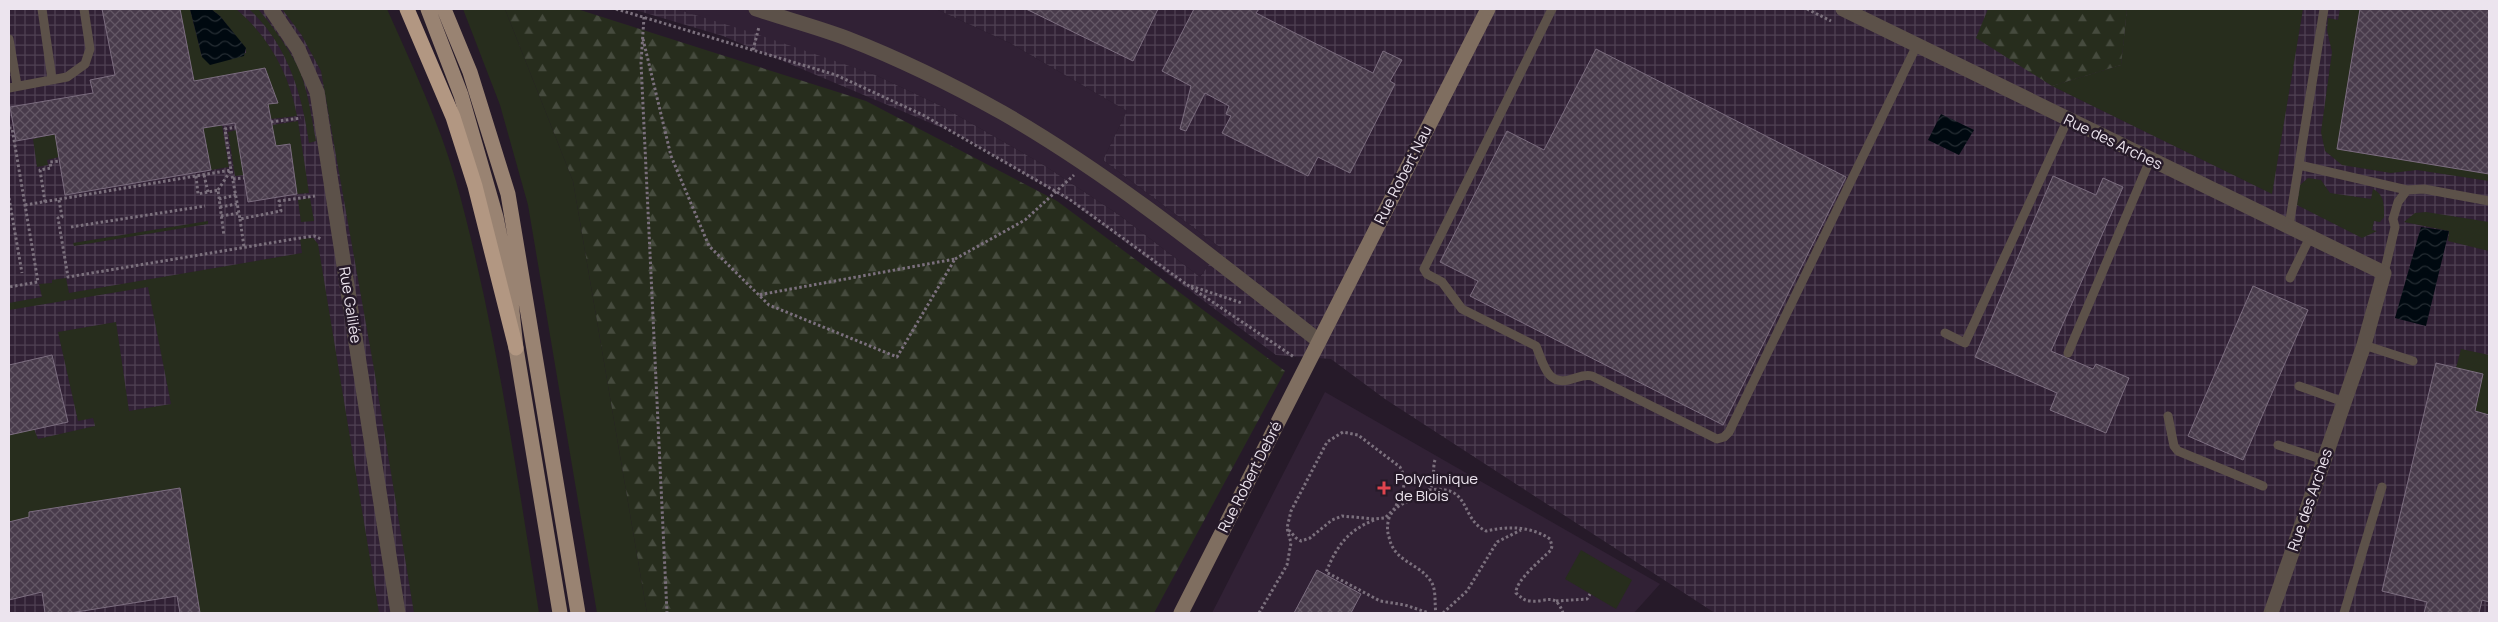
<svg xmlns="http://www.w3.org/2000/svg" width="2498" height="622" font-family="Manrope,sans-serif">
  <defs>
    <pattern id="industrial-grid" width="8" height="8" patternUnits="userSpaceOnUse" patternTransform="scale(1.25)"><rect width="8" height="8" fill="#312135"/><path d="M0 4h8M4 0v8" fill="none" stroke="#4f4153"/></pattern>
    <pattern id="forest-firs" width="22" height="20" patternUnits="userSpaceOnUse" patternTransform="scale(1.25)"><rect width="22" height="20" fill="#272d1d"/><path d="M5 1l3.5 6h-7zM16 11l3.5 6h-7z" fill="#464b3e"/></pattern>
    <pattern id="water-waves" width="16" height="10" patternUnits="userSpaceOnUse" patternTransform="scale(1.25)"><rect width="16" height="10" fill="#000910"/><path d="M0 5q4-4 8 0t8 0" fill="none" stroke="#252d33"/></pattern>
    <pattern id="building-cross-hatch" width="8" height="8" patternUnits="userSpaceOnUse" patternTransform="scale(1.25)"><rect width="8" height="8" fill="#483b4b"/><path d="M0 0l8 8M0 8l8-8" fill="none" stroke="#635765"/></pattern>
  </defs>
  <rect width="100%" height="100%" fill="#261a29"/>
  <path fill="#312135" d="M676 9H936L1010 43 1127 111 1103 160 1221 248 1200 277 1119 215 1042 164 941 106 873 74Z
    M1325 392 1660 584 1634 613H1212Z"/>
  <path fill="url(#industrial-grid)" d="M9 9H354L494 613H9Z
    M632 9H676L747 31 873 74 941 106 1042 164 1119 215 1200 277 1221 248 1103 160 1127 111 1010 43 936 9H2489V613H1715L1385 399 1331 359 1276 355 1076 205 959 135 723 36Z"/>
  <path fill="#272d1d" d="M180 9H190L202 57 246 53V49L220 16 211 9H236C269 37 289 73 297 116L271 119 268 104 194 81Z
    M249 9 259 10C273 27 287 46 297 65 308 88 311 116 316 141L309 143C302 93 287 44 249 9Z
    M282 9H387C412 65 439 122 456 181 495 322 516 469 539 613H414L374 369 321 71 301 34Z
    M463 9H505L573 181 647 613H597L528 205 500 105Z
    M2127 9H2303L2272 194 2052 86 2121 65Z
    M2340 9H2360L2337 149 2489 174V181L2417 170 2391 173 2342 165 2325 151 2321 132 2332 52 2327 30 2328 18 2338 20Z
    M298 121 309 193 297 194 290 144 275 146 272 125Z
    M222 125 229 167 211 170 203 128Z
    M236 130 244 175 235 176 228 132Z
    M55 134 59 157 47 160 48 165 37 167 33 139Z
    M2308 178 2321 180 2330 193 2371 199 2373 189C2385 195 2384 206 2384 217L2380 222 2374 221 2372 230 2377 231 2362 238 2297 205 2300 185Z
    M310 198 314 221 301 222 298 200Z
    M2426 212 2489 222V251L2448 241 2449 231 2404 222 2415 213Z
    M208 221V224L74 246 73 243Z
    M313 238 318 244 379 613H200L180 488 29 512 30 520 15 534 12 521 9 522V435L34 429 38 439 95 426 93 418 78 421 58 332 116 322 129 411 171 404 148 287 9 310V303L42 297 39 284 52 283V280L66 278 69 293 302 253 300 239Z
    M2461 349 2489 355V415L2475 411 2483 375 2456 368Z
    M1581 550 1632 580 1616 609 1565 579Z"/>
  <path fill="url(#forest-firs)" d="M505 9H577L866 101 1057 201 1285 371 1154 613H647L573 181Z
    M1988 9H2127L2121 65 2052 86 1976 38Z"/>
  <path fill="url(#water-waves)" d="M190 9H211L220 16 246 48 244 56 210 65 202 57Z
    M1941 114 1974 130 1959 155 1928 140Z
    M2421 227 2449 231 2426 326 2395 318Z"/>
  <path fill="url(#building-cross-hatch)" stroke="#7b6d7f" d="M102 9H180L194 81 265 68 278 103 268 104 276 146 290 144 297 194 248 202 235 123 203 128 211 170 65 195 55 134 16 141 10 107 93 93 90 80 115 75Z
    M1026 9H1158L1133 61Z
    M1194 9H1259L1256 13 1373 73 1383 51 1402 60 1390 81 1395 84 1350 173 1318 157 1308 176 1222 133 1231 116 1226 114 1229 106 1205 93 1186 131 1180 129 1191 86 1162 71Z
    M2360 9H2489V174L2337 149Z
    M1596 49 1846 177 1723 425 1470 296 1478 281 1440 262 1507 131 1544 150Z
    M2053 176 2096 195 2103 178 2123 187 2051 351 2093 369 2096 364 2129 378 2106 433 2050 410 2057 393 1975 357Z
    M2253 286 2308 310 2243 460 2188 436Z
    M52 355 68 422 9 435V365Z
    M2436 363 2483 374 2475 411 2489 415V602L2482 600 2479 613H2424L2427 602 2382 591Z
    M180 488 200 613H180L177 596 70 613H45L42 592 9 600V522L29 517V512Z
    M1317 570 1361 594 1351 613H1294Z"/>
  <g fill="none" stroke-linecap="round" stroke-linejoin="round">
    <path stroke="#7b707d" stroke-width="3" stroke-dasharray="2.5 2.5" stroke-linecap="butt" d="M616 9 836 75 923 115 1069 199 1186 284 1294 357
      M1807 9 1831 21
      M644 17 641 63 667 613
      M643 39 671 156 709 246 769 305 897 357 955 259 758 295
      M753 50 759 27
      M271 122 301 118
      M9 128H12L38 282 9 287
      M204 175 208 192
      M196 176 198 194 218 190 224 236
      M233 179 244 178
      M218 190 231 170 225 129 236 127
      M9 198 22 273
      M219 199 236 195
      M59 200 62 217 58 218 68 277 294 239 314 236 321 239
      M45 202 40 170 51 168 50 162 60 161
      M25 205 231 170 240 219 281 211 279 201 315 196
      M220 207 237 204
      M221 216 239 213
      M240 219 244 247
      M71 227 205 206
      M955 259 1025 220 1074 175
      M1191 286 1242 303
      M1435 460C1432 469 1436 483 1429 490 1417 503 1397 499 1389 518 1387 525 1387 531 1389 537 1394 562 1417 562 1430 580 1437 589 1434 602 1436 613
      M1429 490C1472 484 1459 518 1486 531 1508 526 1531 526 1550 539L1552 546 1551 550C1542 559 1515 581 1516 593 1521 597 1524 601 1530 601 1546 603 1555 591 1563 613
      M1374 520C1347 531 1337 546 1326 572L1380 601 1405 605 1429 613
      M1556 601 1587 599 1590 594
      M1259 613 1287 565 1291 543 1287 528 1291 511 1327 442 1343 432 1358 435 1400 467 1405 478 1403 491 1395 508 1385 518 1375 519 1342 516 1332 520 1310 538 1301 541 1296 538 1287 528
      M1443 613 1467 591 1497 542 1521 530"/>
    <path stroke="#5c5149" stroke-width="9" d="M42 9 52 79
      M1552 9 1424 269 1427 274 1442 282 1462 309 1536 346C1543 362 1547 388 1572 379 1579 377 1585 374 1592 376L1717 439 1724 437 1729 432 1917 45
      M9 39 17 85
      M9 88 67 77 85 64 90 49 84 9
      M2299 165 2407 190
      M2289 226 2324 9
      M2384 273 2395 227 2393 219 2398 202 2407 190 2424 189 2489 201
      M2290 278 2310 237
      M1945 333 1965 343 2068 119
      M2364 345 2413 361
      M2068 353 2150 160
      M2299 386 2344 402
      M2168 416 2174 446 2178 451 2263 486
      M2278 445 2324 460
      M2344 613 2382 487"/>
    <path stroke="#5c5149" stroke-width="15" d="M271 9 298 49 317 92 398 613
      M756 9C786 19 817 27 846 38 900 59 953 85 1003 113 1116 178 1217 261 1319 341
      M1843 9 2384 273 2364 345 2271 613"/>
    <path stroke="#7f6e60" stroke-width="15" d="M1181 613 1488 9"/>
    <path stroke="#998372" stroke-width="15" d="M428 9 461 95 496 217 509 283 516 348 560 613
      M444 9 470 72 508 194 578 613"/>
    <path stroke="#b29782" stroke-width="15" d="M407 9 453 117 475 186 516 348"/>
  </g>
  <path fill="#e0444e" stroke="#261a29" stroke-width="2" d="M1381.5 480.5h5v5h5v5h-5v5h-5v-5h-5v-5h5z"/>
  <g text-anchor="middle" stroke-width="5" stroke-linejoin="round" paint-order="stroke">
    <g font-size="15" fill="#ece4ee" stroke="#261a29">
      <text transform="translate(2113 142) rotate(26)" y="5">Rue des Arches</text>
      <text transform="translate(1403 175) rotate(-63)" y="5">Rue Robert Nau</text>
      <text transform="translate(350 305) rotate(81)" y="5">Rue Galilée</text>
      <text transform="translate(1250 477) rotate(-63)" y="5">Rue Robert Debré</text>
      <text transform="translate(2310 500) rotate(-71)" y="5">Rue des Arches</text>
    </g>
    <g font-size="15" fill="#ece4ee" stroke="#261a29" text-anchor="start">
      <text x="1395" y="484">Polyclinique<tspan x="1395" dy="17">de Blois</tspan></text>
    </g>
  </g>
  <rect width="2498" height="622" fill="none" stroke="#ece4ee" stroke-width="20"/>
</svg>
